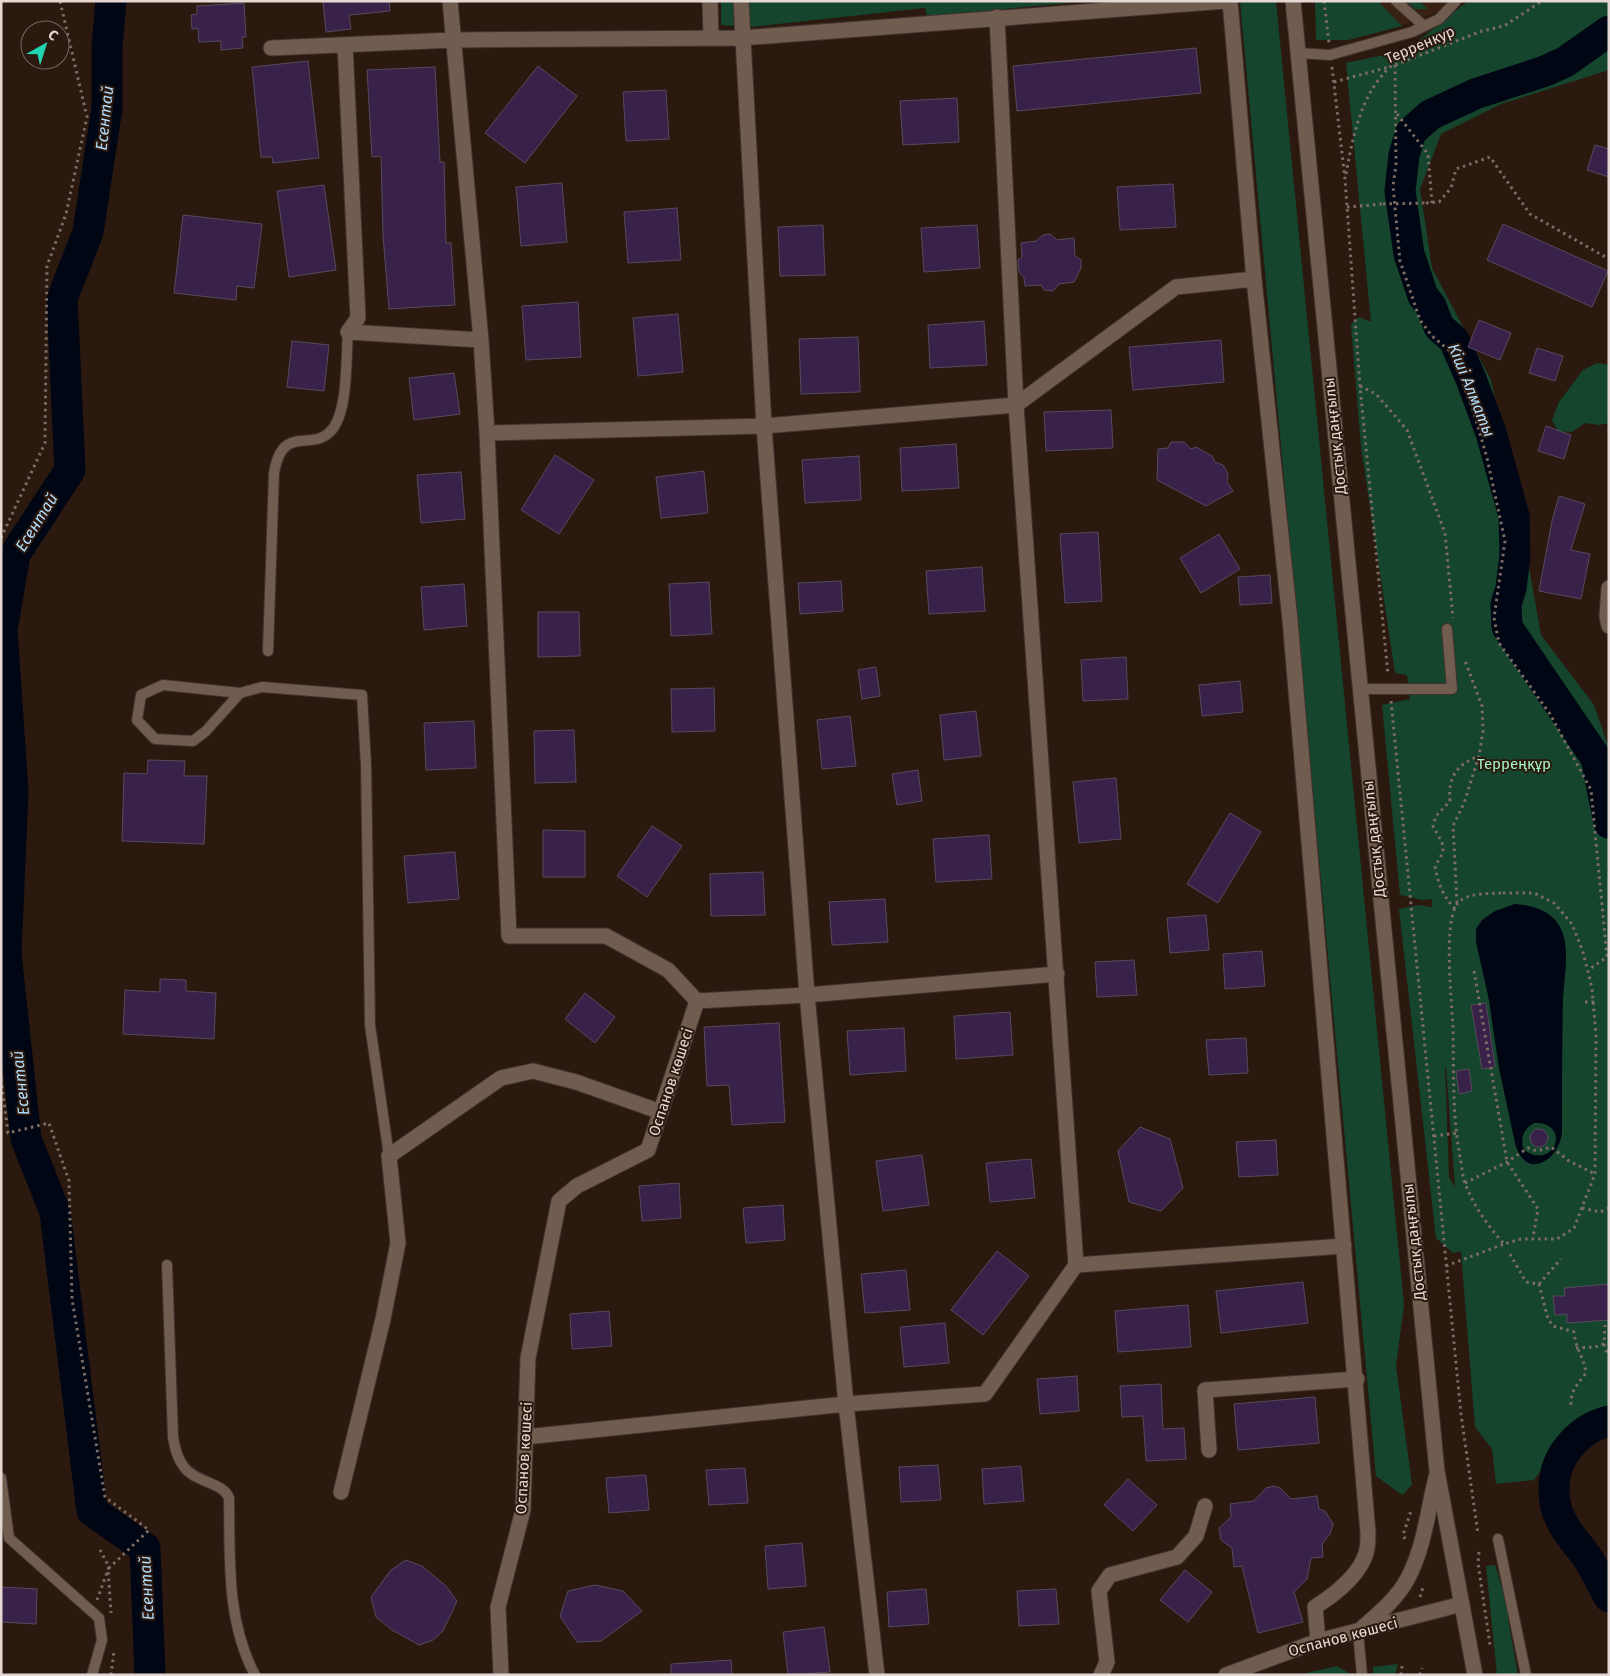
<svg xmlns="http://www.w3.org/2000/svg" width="1610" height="1676" font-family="'Fira Sans',sans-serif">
  <rect width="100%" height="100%" fill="#2b190f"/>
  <path fill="#382013" d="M1342 1H1450L1439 11 1402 26 1348 40Z"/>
  <path fill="#15452d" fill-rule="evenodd" d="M721 1H1091L927 16 925 8 751 27 721 25Z
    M1240 1H1276L1404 1305 1396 1366 1412 1485 1402 1495 1376 1476Z
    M1315 1H1378L1402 26 1348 40H1316Z
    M1406 1H1419L1428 9H1415Z
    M1468 1H1609V70L1501 104 1441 134 1420 189 1432 268 1491 380 1525 545 1541 635 1594 705 1609 748V1410C1580 1415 1551 1457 1534 1480L1496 1484 1492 1449 1475 1427 1461 1251 1453 1253 1436 1238 1399 909 1418 905 1432 907V899L1422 900 1400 895 1382 705 1410 699 1407 675 1395 673 1361 447 1351 324 1359 317 1371 322 1346 63 1407 50ZM1445 1066 1446 1067 1455 1187 1449 1177Z
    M1597 363 1609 365V423L1599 425 1585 423 1572 432 1558 431 1552 420 1559 402 1583 370Z
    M1495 1565 1508 1607V1619L1518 1675H1497L1486 1566Z
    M1398 1664 1395 1675H1373V1667Z
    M1337 1666 1352 1675H1298Z"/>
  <path fill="#000613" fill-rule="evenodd" d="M1515 904C1534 905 1555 912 1562 931 1570 952 1564 977 1563 999 1562 1044 1562 1088 1562 1133 1558 1162 1525 1181 1515 1143L1499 1068 1489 1000 1476 942V929L1482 920 1495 911ZM1534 1123C1573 1122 1554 1172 1524 1150 1520 1138 1523 1130 1534 1123Z"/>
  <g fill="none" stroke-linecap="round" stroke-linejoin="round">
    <path stroke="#000613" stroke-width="31" d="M111 1 107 47V108L88 232 62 299 70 470 15 554 2 630 13 791 6 954 26 1139 55 1212 92 1511 145 1548 150 1675
      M1609 31 1565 62 1545 71 1475 94 1430 115 1411 132 1404 155 1400 191 1409 254 1423 296 1431 306 1439 327 1454 340 1471 379 1491 433 1514 516 1515 555 1511 588 1506 604 1507 627 1596 758 1609 823
      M1609 1421C1591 1426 1580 1433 1568 1448 1550 1471 1549 1504 1566 1529 1573 1540 1582 1549 1589 1560 1596 1571 1602 1585 1609 1597"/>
  </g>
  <path fill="#392249" stroke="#554a5d" d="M323 1H389L390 11 349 15 351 29 326 32Z
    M244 3 246 37H242L243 48 221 50V41L199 42 198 28 192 29 191 15 197 14V6Z
    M1196 48 1201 93 1017 111 1013 66Z
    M308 61 319 158 273 163 272 157H261L252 67Z
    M538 66 577 96 525 163 485 133Z
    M435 67 440 162H444L446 243H451L455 305 389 309 383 235 381 156 372 157 367 70Z
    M666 90 669 139 626 141 623 92Z
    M957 98 959 142 903 145 900 101Z
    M1595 145 1609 149V177L1587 170Z
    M562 183 567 242 521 246 516 187Z
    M1173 184 1176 227 1120 230 1117 187Z
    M324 185 336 270 289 277 277 191Z
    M677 208 681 260 628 263 624 212Z
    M183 215 262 224 254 288 237 286 236 300 174 293Z
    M1503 224 1608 271 1592 307 1487 260Z
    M823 225 825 275 780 276 778 227Z
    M977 225 980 268 924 272 921 228Z
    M1050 234 1057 240 1074 238 1075 256 1081 260V268L1074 282 1059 284 1053 291 1044 290 1041 285 1025 286 1024 278 1019 272 1018 260 1022 257 1021 243 1036 241 1043 235Z
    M578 302 581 357 526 360 522 306Z
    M678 314 683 372 638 376 633 318Z
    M1479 320 1511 333 1500 360 1468 347Z
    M984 321 987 365 930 368 928 325Z
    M858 337 860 392 801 394 799 339Z
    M1221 340 1224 382 1133 390 1129 347Z
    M292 341 329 345 324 391 287 387Z
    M1537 348 1563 356 1555 381 1529 373Z
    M454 373 460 414 414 420 409 378Z
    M1111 410 1113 448 1046 451 1044 412Z
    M1546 426 1571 435 1564 459 1538 451Z
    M1171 442H1184L1191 449 1196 447 1212 456 1215 462 1223 465 1228 474 1227 482 1233 491 1206 506 1157 480 1158 449 1168 448Z
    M956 444 959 488 902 491 900 448Z
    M555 455 594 480 559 534 521 510Z
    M859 456 861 500 805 503 802 460Z
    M704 471 708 513 661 518 656 477Z
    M461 472 465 519 421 523 417 475Z
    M1559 496 1585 504 1571 550 1590 554 1581 599 1539 591 1552 521Z
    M1098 532 1102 601 1065 603 1060 534Z
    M1219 534 1240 569 1201 593 1180 558Z
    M982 567 985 611 929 614 926 571Z
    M1270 575 1272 603 1240 605 1238 577Z
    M841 581 843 611 800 614 798 583Z
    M709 582 712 634 671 636 669 584Z
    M464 584 467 626 424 630 421 587Z
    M538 612H579L580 656 538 657Z
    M1126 657 1128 699 1083 701 1081 660Z
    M876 667 880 696 862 699 858 670Z
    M1240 681 1243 712 1202 716 1199 685Z
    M714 688 715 731 672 732 671 689Z
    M976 711 981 756 944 760 940 715Z
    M850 716 856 766 822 769 817 720Z
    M474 721 476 768 426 770 424 723Z
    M574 730 576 782 535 783 534 731Z
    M148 760 185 761 184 776H207L204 844 122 841 124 773 147 774Z
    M918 770 922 801 897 805 892 774Z
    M1116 778 1121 839 1079 843 1073 782Z
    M1230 813 1261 832 1218 903 1187 884Z
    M652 826 682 846 647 897 617 876Z
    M543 830 585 831V877H543Z
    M989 835 992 879 936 882 933 839Z
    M455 852 459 899 408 903 404 856Z
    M763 872 765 915 711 916 710 874Z
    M885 899 888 942 832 945 829 902Z
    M1206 915 1209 950 1170 953 1167 918Z
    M1262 951 1265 986 1225 989 1223 954Z
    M1134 960 1137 995 1097 997 1095 962Z
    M160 979 186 980V991L216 993 214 1039 123 1034 125 990 160 992Z
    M585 993 615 1017 595 1043 565 1019Z
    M1486 1003 1495 1067 1482 1069 1471 1005Z
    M1010 1012 1013 1055 956 1059 954 1016Z
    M779 1023 785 1122 732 1125 729 1085 707 1086 704 1027Z
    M904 1028 906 1071 850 1075 847 1031Z
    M1246 1038 1248 1073 1209 1075 1206 1040Z
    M1469 1069 1472 1091 1459 1094 1456 1071Z
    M1140 1127 1170 1139 1183 1188 1161 1211 1129 1202 1118 1151Z
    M1530 1138a9 9 0 1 1 18 0a9 9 0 1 1-18 0Z
    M1276 1140 1278 1175 1239 1177 1236 1142Z
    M922 1155 929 1205 883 1211 876 1161Z
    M1031 1159 1035 1198 990 1202 986 1163Z
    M679 1183 681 1218 642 1221 639 1186Z
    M783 1205 785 1240 746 1243 743 1208Z
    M997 1251 1029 1276 983 1335 951 1310Z
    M906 1270 910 1310 865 1313 861 1274Z
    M1303 1282 1308 1323 1221 1333 1216 1291Z
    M1609 1284V1320L1567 1323V1314L1555 1315 1553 1296H1565L1564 1288Z
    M1188 1305 1191 1347 1118 1352 1115 1311Z
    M609 1311 612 1346 572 1349 570 1314Z
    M945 1323 949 1363 904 1367 900 1327Z
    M1077 1376 1079 1411 1040 1414 1037 1379Z
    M1161 1384 1163 1429 1184 1428 1186 1459 1146 1461 1143 1416 1122 1417 1120 1386Z
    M1315 1397 1319 1443 1238 1450 1234 1404Z
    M938 1465 941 1500 901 1502 899 1467Z
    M1021 1466 1024 1501 984 1504 982 1469Z
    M745 1468 748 1503 709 1505 706 1470Z
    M646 1475 649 1510 609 1513 606 1478Z
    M1128 1479 1157 1505 1133 1531 1104 1505Z
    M1274 1486 1280 1488 1291 1499 1317 1496 1319 1509 1325 1511 1333 1524 1330 1534 1322 1544 1323 1557 1311 1558 1307 1579 1294 1592 1303 1622 1258 1633 1242 1566 1234 1567 1232 1548 1221 1540 1219 1528 1231 1517 1230 1504 1254 1501 1266 1488Z
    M802 1543 806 1586 768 1589 765 1546Z
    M406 1560 422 1566 446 1586 457 1601 443 1631 433 1640 419 1645 392 1630 376 1617 371 1597 391 1570Z
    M1185 1570 1212 1592 1188 1622 1160 1600Z
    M595 1585 623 1591 642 1611 601 1641 577 1642 560 1616 568 1591Z
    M1 1587 37 1589 36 1624 1 1622Z
    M926 1589 929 1624 889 1627 887 1592Z
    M1056 1589 1059 1624 1019 1626 1017 1591Z
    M824 1627 830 1672 788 1675 783 1632Z
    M731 1660 732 1675H671V1664Z"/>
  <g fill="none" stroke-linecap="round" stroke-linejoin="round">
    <defs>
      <path id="lane" d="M1396 1 1424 26
        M1298 53 1330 55 1412 32 1439 19 1456 1
        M268 651 274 473C283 420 314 456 334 427 348 406 346 358 348 332
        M1359 689H1452L1447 629
        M240 693 163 685 141 695 137 720 155 739 193 741 206 731 240 693 262 687 362 695 366 765 370 1025 389 1156
        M167 1265 173 1437C175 1448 177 1458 184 1467 196 1483 223 1482 229 1498 230 1557 226 1621 255 1675
        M1 1478 9 1538 99 1618 102 1640 92 1675
        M1498 1539 1526 1675
        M1358 1632 1362 1675"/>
      <path id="street" d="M450 1 481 340 487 433 509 936H606L668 970 697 1001
        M710 1 711 38
        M741 1 764 426 807 995 846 1404 877 1675
        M1230 1 1254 279 1290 620 1368 1533C1368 1540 1368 1547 1366 1553 1359 1576 1334 1595 1315 1607L1318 1641
        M345 45 358 318 348 332 481 340
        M271 48 453 40 741 38 1226 1
        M487 433 764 426 1016 405 1176 287 1254 279
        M1609 588 1607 616 1609 626
        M1076 1265 1344 1246
        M525 1437 846 1404 985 1394 1076 1265 1016 405 997 17
        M1209 1450 1205 1390 1357 1379
        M341 1492 383 1319 398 1243 389 1156 501 1078 533 1071 576 1082 661 1112
        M501 1675 498 1607 523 1510 528 1358 559 1201 577 1186 648 1150 697 1001 807 995 1057 974
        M1101 1675 1107 1662 1099 1591 1110 1575 1177 1557 1196 1536 1205 1506"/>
      <path id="secondary" d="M1293 1 1437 1471 1475 1675
        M1361 1629C1378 1614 1397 1599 1408 1578 1424 1548 1428 1510 1436 1477
        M1226 1675 1318 1641 1462 1604"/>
    </defs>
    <use href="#lane" stroke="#40332e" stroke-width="12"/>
    <use href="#street" stroke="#40332e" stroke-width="17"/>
    <use href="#secondary" stroke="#40332e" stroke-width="17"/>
    <path stroke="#7c6c64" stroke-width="3" stroke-dasharray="2.5 4" stroke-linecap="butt" d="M1324 1 1329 43
      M1395 65 1396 165 1393 186 1400 261 1420 320 1432 336 1451 352 1474 413 1487 458 1505 541 1494 618 1499 643 1550 714 1591 790 1607 957 1588 970
      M1332 67 1345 179 1360 386 1388 675
      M1334 82 1389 67
      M1397 114 1428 154 1432 203
      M1346 174C1353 136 1361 94 1390 67L1482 31 1504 26 1542 1
      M1426 203 1439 202 1451 188 1456 169 1490 157 1530 214 1609 259
      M1347 207 1383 204
      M1360 386 1376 394 1407 430 1445 533 1453 618
      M1 538 45 443 47 266 66 214 87 117 60 1
      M1391 701 1461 1414 1478 1534
      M1503 893H1534L1554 903 1572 924 1583 952 1592 988 1596 1035 1595 1174 1574 1228 1557 1239H1521L1504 1244C1488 1226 1473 1205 1465 1183 1462 1175 1462 1165 1460 1157 1452 1112 1454 1073 1453 1028 1452 1003 1443 923 1457 904 1466 892 1490 894 1503 893Z
      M1457 903 1453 826 1464 803 1479 756 1483 731 1482 706 1464 658
      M1455 909C1443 896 1438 884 1435 866 1448 846 1444 847 1433 826L1436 816 1450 801C1448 777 1456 765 1479 756
      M1474 971 1507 1162 1538 1209 1533 1238
      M1585 1002H1594
      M1 1079 8 1133 49 1123 69 1181 72 1299 105 1497 149 1530 108 1569 111 1613
      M1434 1136 1457 1133
      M1465 1183 1507 1162 1528 1148 1537 1151 1551 1147 1569 1161 1595 1174
      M1582 1208 1600 1212 1609 1208
      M1510 1254 1526 1282 1539 1284
      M1446 1266 1504 1244
      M1539 1284 1548 1319 1553 1326 1574 1332C1576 1350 1584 1358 1586 1373 1578 1384 1570 1391 1571 1406
      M1539 1284 1561 1259
      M1604 1344 1606 1351H1609
      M1576 1348 1595 1347 1604 1344 1605 1325
      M1405 1539 1403 1535 1411 1511
      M1479 1552 1478 1563 1490 1645
      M1420 1597 1423 1587
      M97 1600 109 1567 99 1548
      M111 1675 114 1651
      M1401 1675 1402 1666
      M1420 1675 1422 1668"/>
    <use href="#lane" stroke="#715c50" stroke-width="10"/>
    <use href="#street" stroke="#715c50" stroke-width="15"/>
    <use href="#secondary" stroke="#715c50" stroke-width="15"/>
    <path stroke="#7c6c64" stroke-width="3" stroke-dasharray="2.5 4" stroke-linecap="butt" d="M1383 204 1426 203"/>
  </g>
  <g text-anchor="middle" stroke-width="4" stroke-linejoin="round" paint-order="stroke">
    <g font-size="15" fill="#e5d8d2" stroke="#2b190f">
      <text transform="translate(1420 45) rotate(-23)" y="5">Терренкур</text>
      <text transform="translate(1335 436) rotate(-96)" y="5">Достық даңғылы</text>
      <text transform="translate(1374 839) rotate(-96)" y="5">Достық даңғылы</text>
      <text transform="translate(671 1082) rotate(-72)" y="5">Оспанов көшесі</text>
      <text transform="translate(1414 1242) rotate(-96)" y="5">Достық даңғылы</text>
      <text transform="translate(524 1458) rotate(-87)" y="5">Оспанов көшесі</text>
      <text transform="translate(1343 1637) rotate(-15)" y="5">Оспанов көшесі</text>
    </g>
    <g font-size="15" fill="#a3f4c5" stroke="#2b190f">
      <text x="1514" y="769">Терреңқұр</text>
    </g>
    <g font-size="16" font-style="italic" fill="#b1dcfb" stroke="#2b190f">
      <text transform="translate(104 118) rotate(-84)" y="6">Есентай</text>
      <text transform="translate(1472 390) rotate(68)" y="6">Кіші Алматы</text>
      <text transform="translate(36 522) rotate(-58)" y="6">Есентай</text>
      <text transform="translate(20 1083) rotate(-96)" y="6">Есентай</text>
      <text transform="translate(146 1588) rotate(-93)" y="6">Есентай</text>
    </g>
  </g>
  <rect width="1610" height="1676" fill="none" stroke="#e5d8d2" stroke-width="5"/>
  <g transform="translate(45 45) rotate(39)"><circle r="24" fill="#2b190f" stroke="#75655d"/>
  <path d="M0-4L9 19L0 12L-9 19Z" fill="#21d5b0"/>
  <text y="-8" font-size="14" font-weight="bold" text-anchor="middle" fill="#e5d8d2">С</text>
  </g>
</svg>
